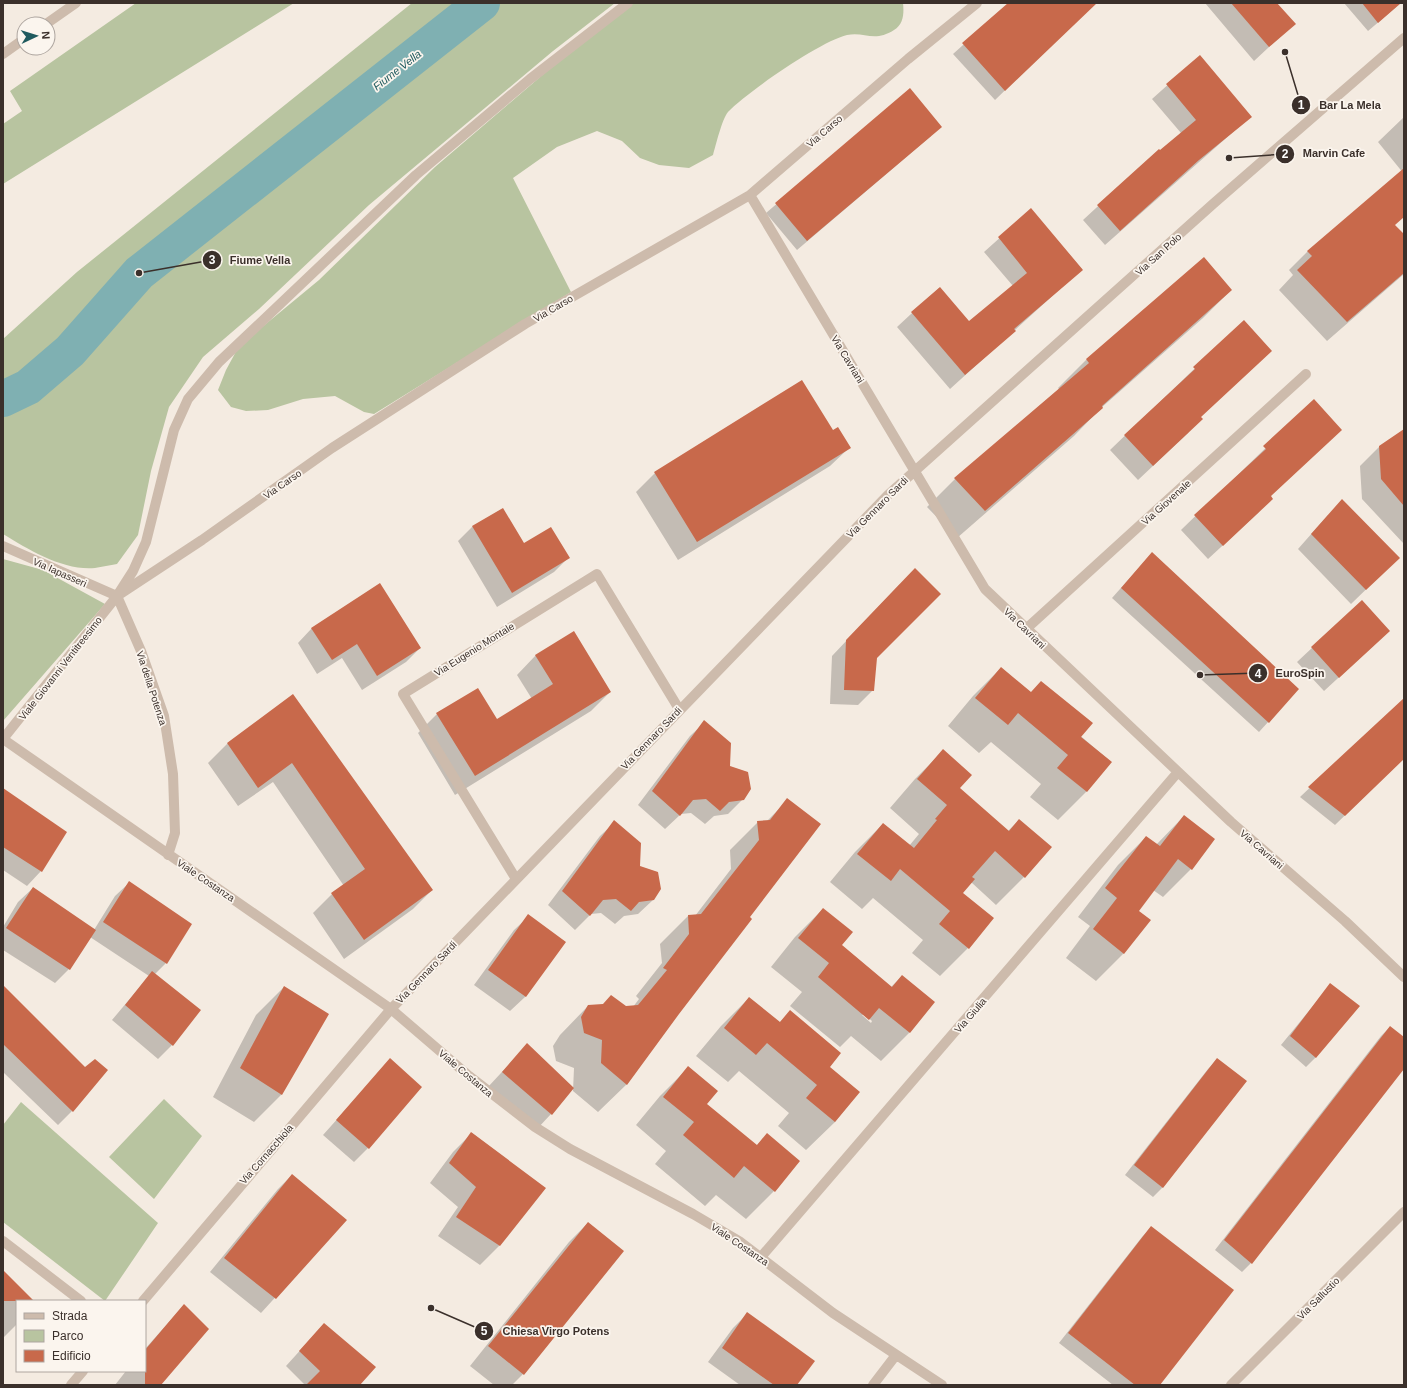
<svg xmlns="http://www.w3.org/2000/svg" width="1407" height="1388" font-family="Arial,sans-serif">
  <rect width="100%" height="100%" fill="#f4ebe1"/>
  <path fill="#b8c4a0" d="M136 3H294L3 184V124L22 111 10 91Z
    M412 3H615L553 51 369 205 259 309 203 357 169 407 151 471 138 535 117 564C110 565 102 567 95 568 64 571 29 550 3 534V339L77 272Z
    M631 3H903C904 12 904 24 894 30 874 43 864 31 847 35 821 41 747 92 728 112 722 119 716 145 713 155L689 168 659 165 640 158 622 141 597 131 557 147 513 178 571 292 374 414 364 412 335 396 303 399 268 410 246 411 231 407 218 390 226 370 239 346 319 280 435 167 595 30Z
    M3 559 43 570 105 604 3 721Z
    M164 1099 202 1136 154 1199 109 1157Z
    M21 1102 158 1223 105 1301 3 1222V1125Z"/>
  <path fill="#0003" fill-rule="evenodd" d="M1010 3H1085L1081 17 995 100 953 54Z
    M1205 3H1276L1294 24 1254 61Z
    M1344 3H1401L1368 31Z
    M1200 56 1250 117 1105 245 1083 220 1159 150 1160 152 1181 133 1152 99Z
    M910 90 931 136 797 250 766 213Z
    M1404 117V174L1378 142Z
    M1404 190V216L1394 225 1404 236V274L1327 341 1279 290 1293 275 1289 270 1308 251Z
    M1031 210 1082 269 950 389 897 327 939 288 969 322 1013 286 984 252Z
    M1204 258 1231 290 1203 318 1101 408 1074 436 957 538 927 507 955 479 1059 389 1058 388 1086 360Z
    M1244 321 1188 433 1138 480 1110 450Z
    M1314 401 1270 497 1258 513 1208 559 1181 530Z
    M833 431 850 447 830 466 678 560 636 492 655 473Z
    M1404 431V544L1362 499 1360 466 1380 446Z
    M502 509 523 545 568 558 554 572 497 607 458 541 472 527Z
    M1328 515 1384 572 1351 604 1298 549Z
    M1152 553 1298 689 1259 732 1112 598Z
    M900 584 876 658 873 690 858 705 830 704 832 656Z
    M1362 601 1374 645 1324 691 1297 662Z
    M312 628 420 648 406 662 362 690 342 658 317 674 298 643Z
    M536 655 610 692 591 711 455 795 418 733 437 714 497 720 532 699 517 675Z
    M1001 668 1111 762 1086 792 1058 820 1030 797 1041 784 991 742 979 753 948 726 973 696Z
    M292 696 432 890 413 909 344 959 313 913 332 894 344 886 273 782 238 806 208 763 227 744Z
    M1404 699V758L1335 825 1300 797Z
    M705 722 729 767 743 799 728 814 714 816 705 824 691 813 681 814 665 829 638 805 690 736Z
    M943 751 959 788 1008 831 1019 820 1024 877 996 905 971 882 962 893 968 948 940 976 912 953 923 940 873 898 862 909 830 882 855 852 883 824 909 846 919 834 890 808 915 779Z
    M3 792 41 871 27 886 3 870Z
    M788 800 749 917 627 1084 598 1112 573 1091 574 1068 556 1061 553 1046 560 1035 588 1006 633 1007 639 999 636 996 662 963 660 944 688 916H695L731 869 730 850 758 822H766Z
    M1184 816 1191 869 1163 897 1153 890 1137 911 1124 953 1096 981 1066 958 1090 926 1078 917 1118 865 1146 837 1156 845Z
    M615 822 639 867 653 900 638 914 624 916 615 924 601 913 591 914 575 930 548 905 600 836Z
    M130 882 166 963 155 974 172 1045 158 1059 112 1020 149 976 90 937 69 969 55 983 3 950V927L18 902 33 888 94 930 115 896Z
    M823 909 841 945 891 987 902 976 934 1002 909 1033 881 1061 851 1036 840 1047 790 1006 802 992 771 967 795 937ZM864 1014 872 1021 871 1023 862 1015Z
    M529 916 565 942 525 997 510 1011 474 985 514 930Z
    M1331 984 1316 1057 1306 1067 1281 1045Z
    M3 987 72 1111 58 1125 3 1072Z
    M284 987 282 1094 254 1122 213 1097 256 1015Z
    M749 998 779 1023 790 1012 828 1067 859 1092 835 1122 806 1150 778 1126 789 1113 739 1071 728 1082 696 1056 721 1026Z
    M1390 1027 1404 1038V1067L1251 1263 1242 1272 1215 1250 1381 1036Z
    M527 1045 551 1114 537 1129 488 1087Z
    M1217 1059 1245 1081 1162 1188 1153 1197 1125 1175 1208 1069Z
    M390 1060 368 1148 354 1162 323 1135Z
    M688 1068 706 1104 756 1146 767 1135 799 1161 774 1191 746 1219 716 1195 705 1206 655 1164 666 1151 636 1125 660 1096Z
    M472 1133 544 1188 499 1246 480 1265 438 1236 458 1207 430 1183 453 1152Z
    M292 1175 346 1220 261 1313 210 1272 278 1189Z
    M588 1223 622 1251 523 1374 512 1385H494L470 1366 569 1242Z
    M1151 1227 1158 1385H1113L1059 1343 1142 1237Z
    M3 1274 32 1301H17V1324L3 1338Z
    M184 1305 160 1385H115L126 1371H145V1349Z
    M747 1314 796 1385H740L708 1362 733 1328Z
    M324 1324 358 1385H305L286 1366Z"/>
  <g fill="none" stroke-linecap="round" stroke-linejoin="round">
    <path stroke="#7fb0b2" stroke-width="36" d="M3 399 28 387 70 351 139 273 482 3"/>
  </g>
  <path fill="#c8694b" d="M1008 3H1097L1005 91 962 43Z
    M1231 3H1277L1296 24 1269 47Z
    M1362 3H1401L1378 23Z
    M1200 55 1252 117 1199 160 1120 231 1097 205 1159 149 1160 150 1196 120 1166 84Z
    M910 88 942 127 807 241 775 203Z
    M1404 168V217L1395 225 1404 234V273L1347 322 1297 270 1312 256 1307 251Z
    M1031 208 1083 270 1014 329 1016 331 965 375 911 312 940 287 969 321 1027 273 998 237Z
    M1204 257 1232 290 1102 406 1103 408 985 511 954 478 1089 363 1086 359Z
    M1244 320 1272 351 1201 417 1203 419 1153 466 1124 435 1195 369 1193 367Z
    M802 380 833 430 838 427 851 448 697 542 654 472Z
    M1314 399 1342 430 1271 496 1273 499 1223 546 1194 515 1266 449 1263 446Z
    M1404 429V506L1381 479 1379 446Z
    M1342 499 1400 558 1366 590 1311 534Z
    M503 508 524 543 551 527 570 558 512 593 472 526Z
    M1152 552 1299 689 1269 723 1121 588Z
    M915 568 941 594 877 658 874 691 844 690 846 640Z
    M380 583 421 648 377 676 357 644 332 660 311 628Z
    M1362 600 1390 631 1339 678 1311 647Z
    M574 631 611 692 475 776 436 713 478 688 497 719 553 684 535 655Z
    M1001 667 1031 692 1041 681 1093 723 1081 737 1112 762 1087 792 1057 768 1068 755 1018 713 1008 725 975 698Z
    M293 694 433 890 364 940 331 893 365 869 292 763 258 788 227 743Z
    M1404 698V759L1345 816 1308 787Z
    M704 720 731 743 730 766 748 772 751 789 744 800 729 802 720 811 706 799 693 800 680 816 652 791Z
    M943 749 972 775 960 788 1009 831 1019 819 1052 847 1025 878 995 851 972 877 975 879 963 893 994 918 969 949 939 924 950 911 900 869 891 881 857 854 883 823 914 848 937 820 935 819 947 805 917 779Z
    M3 788 67 832 42 872 3 847Z
    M787 798 821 824 750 917 752 919 679 1014 627 1085 601 1063 602 1040 584 1033 581 1017 588 1005 603 1004 611 995 626 1006 638 1005 667 970 663 968 689 934 688 915 701 914 759 840 757 821 770 820Z
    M1184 815 1215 839 1192 870 1178 859 1139 911 1151 920 1124 954 1093 929 1117 898 1105 888 1146 836 1160 846Z
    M614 820 641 843 640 866 658 872 661 889 654 900 639 902 631 911 616 899 603 900 590 916 562 891Z
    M129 881 192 924 167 964 103 922Z
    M33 887 96 930 70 970 6 928Z
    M823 908 853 932 842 945 892 987 902 975 935 1002 910 1033 879 1008 869 1020 818 977 829 963 798 938Z
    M528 914 566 942 526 997 488 970Z
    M152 971 201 1010 173 1046 125 1005Z
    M1330 983 1360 1006 1316 1058 1290 1036Z
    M3 985 85 1067 95 1059 108 1070 73 1112 3 1044Z
    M284 986 329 1014 282 1095 240 1068Z
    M749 997 780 1022 790 1010 841 1053 830 1067 860 1092 835 1122 806 1098 817 1085 767 1043 756 1055 724 1028Z
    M1390 1026 1404 1037V1069L1252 1264 1224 1240Z
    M527 1043 574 1088 552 1115 502 1072Z
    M390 1058 422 1087 369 1149 336 1120Z
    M1217 1058 1247 1081 1163 1188 1134 1165Z
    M688 1066 718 1091 707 1104 757 1145 767 1133 800 1161 775 1192 744 1166 734 1178 683 1135 694 1122 663 1097Z
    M471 1132 546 1188 500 1246 456 1217 476 1187 449 1163Z
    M292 1174 347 1220 276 1299 224 1258Z
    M588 1222 624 1251 524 1375 488 1346Z
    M1151 1226 1234 1290 1160 1385H1135L1068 1333Z
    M3 1270 34 1301H3Z
    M184 1304 209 1329 161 1385H145V1350Z
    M747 1312 815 1361 797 1385H774L722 1348Z
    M324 1323 376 1367 360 1385H306L320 1371 299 1351Z"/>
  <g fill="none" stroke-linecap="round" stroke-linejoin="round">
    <path stroke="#cdbbac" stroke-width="10" d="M46 24 76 3
      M3 54 24 39
      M750 195 985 589 1231 822 1345 921 1404 977
      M3 546 117 596
      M117 596 202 540 332 448 525 324 750 195 908 59 977 3
      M117 596 141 651 164 716 173 774 175 833 168 855
      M1026 629 1306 374
      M3 739 391 1009 469 1076 535 1127 570 1149 693 1214 739 1241 833 1313 942 1385
      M3 739 117 596 133 571 146 542 174 430 188 399 219 362 416 175 530 79 628 3
      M516 879 403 694 597 574 679 709
      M3 1241 81 1301
      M761 1257 1178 772
      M143 1301 391 1009 888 495 1213 204 1404 38
      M71 1385 83 1371
      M873 1385 896 1355
      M1231 1385 1404 1212"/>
  </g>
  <g text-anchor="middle" stroke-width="3.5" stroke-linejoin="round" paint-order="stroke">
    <g font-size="10" fill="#3b302b" stroke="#fbf5ee">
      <text transform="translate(824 131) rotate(-41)" y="4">Via Carso</text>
      <text transform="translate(1158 254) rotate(-42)" y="4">Via San Polo</text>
      <text transform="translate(553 308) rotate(-30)" y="4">Via Carso</text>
      <text transform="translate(848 359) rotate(59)" y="4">Via Cavriani</text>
      <text transform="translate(282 484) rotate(-35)" y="4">Via Carso</text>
      <text transform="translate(1166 502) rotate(-42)" y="4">Via Giovenale</text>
      <text transform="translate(877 507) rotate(-45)" y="4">Via Gennaro Sardi</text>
      <text transform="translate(60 572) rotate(24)" y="4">Via Iapasseri</text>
      <text transform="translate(1025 628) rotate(44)" y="4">Via Cavriani</text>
      <text transform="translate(474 649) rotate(-32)" y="4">Via Eugenio Montale</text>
      <text transform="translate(60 668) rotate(-52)" y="4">Viale Giovanni Ventitreesimo</text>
      <text transform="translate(152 688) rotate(72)" y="4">Via della Potenza</text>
      <text transform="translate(651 738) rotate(-46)" y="4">Via Gennaro Sardi</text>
      <text transform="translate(1262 849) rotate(41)" y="4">Via Cavriani</text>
      <text transform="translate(206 880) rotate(34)" y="4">Viale Costanza</text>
      <text transform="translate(426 972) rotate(-46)" y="4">Via Gennaro Sardi</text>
      <text transform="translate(970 1015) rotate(-49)" y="4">Via Giulia</text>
      <text transform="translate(466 1073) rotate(40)" y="4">Viale Costanza</text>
      <text transform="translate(266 1154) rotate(-49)" y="4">Via Cornacchiola</text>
      <text transform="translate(740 1244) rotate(34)" y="4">Viale Costanza</text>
      <text transform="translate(1318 1298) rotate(-45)" y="4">Via Sallustio</text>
    </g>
    <g font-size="11" font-style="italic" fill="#1f5a5e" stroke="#fbf5ee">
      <text transform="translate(397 70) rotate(-38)" y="4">Fiume Vella</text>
    </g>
  </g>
  <path fill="none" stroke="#3b302b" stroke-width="1.5" d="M1285 52L1301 105M1229 158L1285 154M139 273L212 260M1200 675L1258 673M431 1308L484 1331"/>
  <g fill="#3b302b" stroke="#fbf5ee" stroke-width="1.5">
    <circle cx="1285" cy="52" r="4"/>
    <circle cx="1229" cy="158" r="4"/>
    <circle cx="139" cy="273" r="4"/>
    <circle cx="1200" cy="675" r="4"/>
    <circle cx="431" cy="1308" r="4"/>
    <circle cx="1301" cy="105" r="10"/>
    <circle cx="1285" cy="154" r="10"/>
    <circle cx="212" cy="260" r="10"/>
    <circle cx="1258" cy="673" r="10"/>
    <circle cx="484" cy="1331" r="10"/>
  </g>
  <g font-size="12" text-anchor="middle" font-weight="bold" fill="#fff">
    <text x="1301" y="109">1</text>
    <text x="1285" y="158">2</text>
    <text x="212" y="264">3</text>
    <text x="1258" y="678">4</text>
    <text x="484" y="1335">5</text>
  </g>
  <g font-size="11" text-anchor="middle" font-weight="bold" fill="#3b302b" stroke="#fbf5ee" stroke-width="3.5" stroke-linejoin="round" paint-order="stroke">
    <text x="1350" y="109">Bar La Mela</text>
    <text x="1334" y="157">Marvin Cafe</text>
    <text x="260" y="264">Fiume Vella</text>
    <text x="1300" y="677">EuroSpin</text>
    <text x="556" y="1335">Chiesa Virgo Potens</text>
  </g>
  <rect width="1407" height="1388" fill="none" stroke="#3b302b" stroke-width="8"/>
  <rect x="16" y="1300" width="130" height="72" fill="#fbf5ee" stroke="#aea6a0"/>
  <rect x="24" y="1313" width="20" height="6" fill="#cdbbac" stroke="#aea6a0"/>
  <text x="52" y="1320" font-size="12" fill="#3b302b">Strada</text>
  <rect x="24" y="1330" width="20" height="12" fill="#b8c4a0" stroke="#aea6a0"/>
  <text x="52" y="1340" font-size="12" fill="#3b302b">Parco</text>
  <rect x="24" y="1350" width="20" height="12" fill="#c8694b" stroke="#aea6a0"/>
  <text x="52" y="1360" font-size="12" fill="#3b302b">Edificio</text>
  <g transform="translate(36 36) rotate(86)"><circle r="19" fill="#fbf5ee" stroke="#aea6a0"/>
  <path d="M0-3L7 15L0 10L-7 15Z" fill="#1f5a5e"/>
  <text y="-6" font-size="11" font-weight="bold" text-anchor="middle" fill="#3b302b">N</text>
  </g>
</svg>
